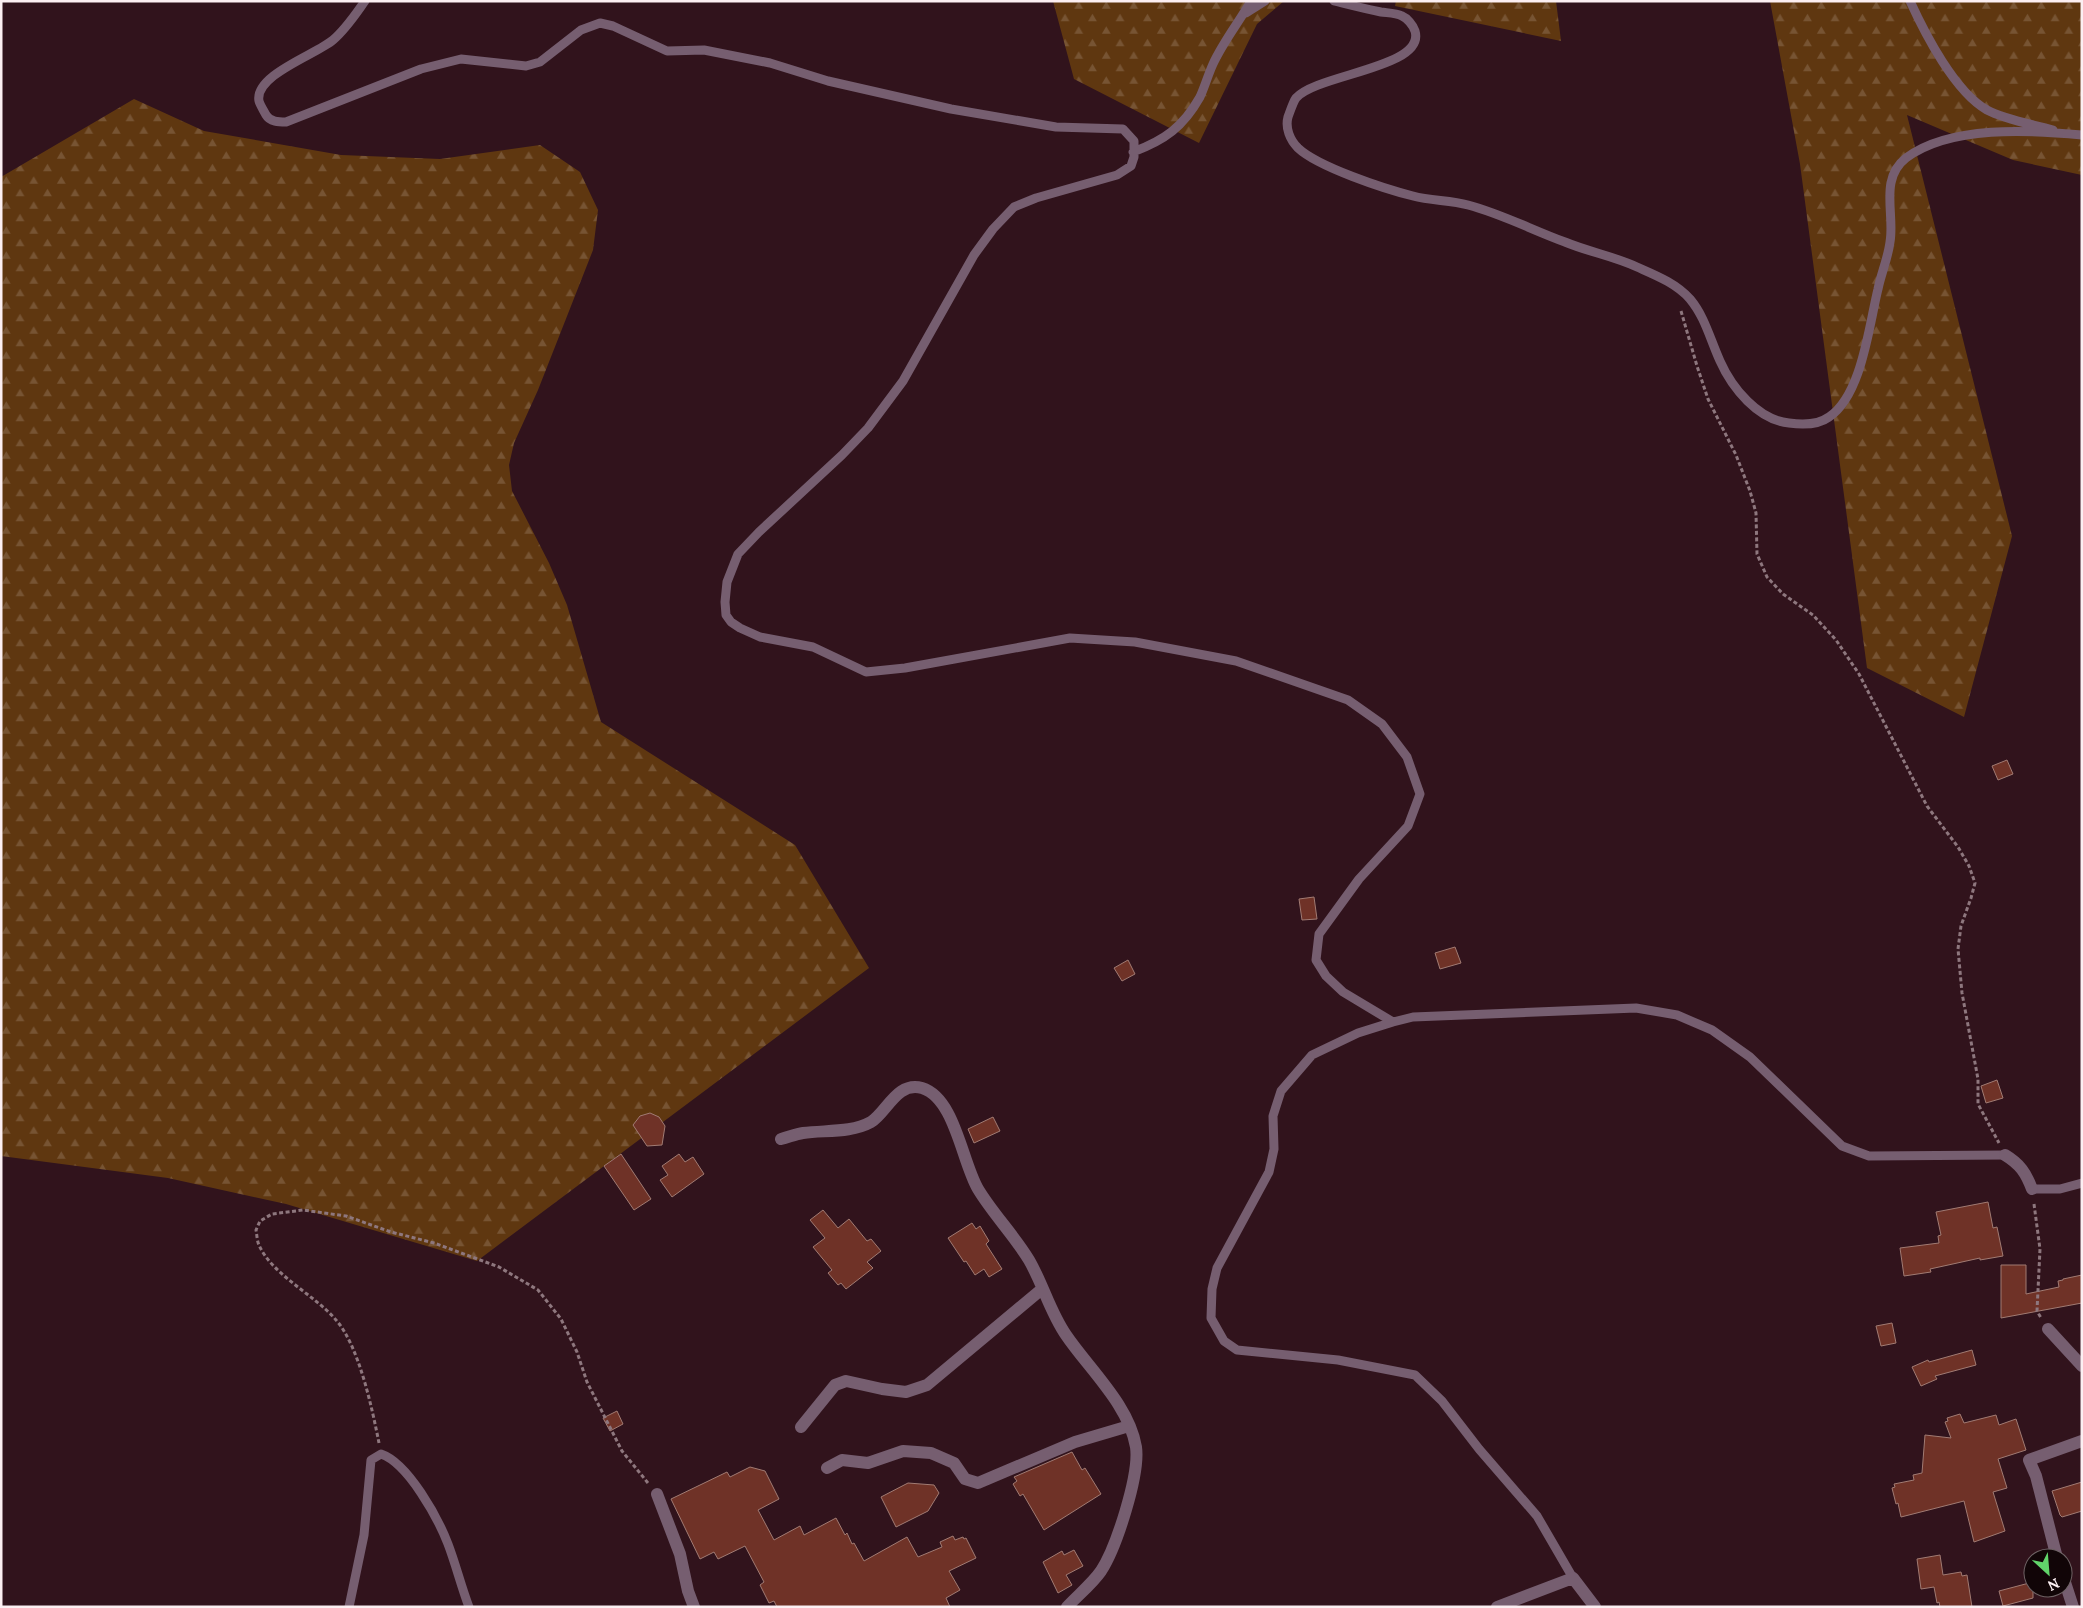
<svg xmlns="http://www.w3.org/2000/svg" width="2083" height="1608" font-family="Lora,serif">
  <defs>
    <pattern id="forest-firs" width="22" height="20" patternUnits="userSpaceOnUse" patternTransform="scale(1.25)"><rect width="22" height="20" fill="#5f3710"/><path d="M5 1l3.5 6h-7zM16 11l3.5 6h-7z" fill="#775433"/></pattern>
  </defs>
  <rect width="100%" height="100%" fill="#31131c"/>
  <path fill="url(#forest-firs)" d="M1053 1H1284L1257 24 1199 143 1074 79Z
    M1396 1H1556L1561 41 1395 6Z
    M1770 1H2082V175L2013 160 1907 115 2012 536 1964 717 1867 668 1800 164Z
    M134 99 204 131 341 155 440 159 540 145 580 172 598 210 593 250 538 390 514 443 509 465 512 491 549 563 567 605 601 722 795 845 869 968 477 1261 286 1204 168 1178 1 1156V177Z"/>
  <path fill="#6f3227" stroke="#a17b73" d="M2007 760 2013 774 1998 780 1992 766Z
    M1314 897 1317 919 1302 920 1299 899Z
    M1455 947 1461 963 1440 969 1435 953Z
    M1128 960 1135 974 1122 981 1114 968Z
    M1997 1080 2003 1098 1986 1103 1981 1086Z
    M650 1113 659 1117 665 1126 662 1145 647 1146 633 1125 640 1116Z
    M993 1117 1000 1131 974 1143 968 1129Z
    M621 1154 651 1199 634 1210 604 1166Z
    M679 1154 685 1162 693 1157 704 1174 672 1197 660 1180 668 1175 662 1166Z
    M1988 1202 1993 1228 1997 1227 2003 1256 1980 1260V1258L1930 1269 1931 1272 1904 1276 1900 1248 1939 1243 1938 1236 1941 1235 1936 1212Z
    M823 1210 838 1228 849 1219 867 1241 871 1239 881 1251 867 1262 873 1268 846 1289 841 1283 838 1285 828 1273 832 1270 813 1247 825 1238 810 1220Z
    M972 1223 976 1229 980 1226 989 1241 986 1244 1002 1269 989 1277 984 1269 975 1275 966 1261 964 1262 948 1238Z
    M2001 1265H2026V1294L2059 1287 2058 1281 2063 1280V1279L2082 1275V1303L2001 1318Z
    M1892 1323 1896 1343 1881 1346 1876 1326Z
    M1972 1350 1976 1365 1935 1376 1937 1379 1921 1386 1912 1367 1928 1360 1929 1362Z
    M617 1411 623 1424 610 1431 603 1418Z
    M1960 1414 1964 1423 1996 1415 1999 1425 2016 1419 2026 1450 1998 1459 2007 1488 1993 1492 2005 1531 1974 1542 1964 1501 1901 1517 1898 1503 1896 1504 1892 1488 1895 1487 1894 1484 1914 1480 1913 1475 1922 1473 1925 1435 1951 1438 1945 1422 1948 1421 1947 1418Z
    M1072 1452 1082 1470 1085 1468 1101 1494 1044 1530 1023 1494 1020 1496 1013 1484 1017 1481 1014 1477Z
    M750 1467 765 1471 779 1499 758 1510 774 1540 800 1526 804 1535 836 1518 845 1535 847 1533 852 1544 854 1543 864 1561 907 1537 918 1557 942 1547 940 1542 953 1536 955 1540 963 1537 964 1539 966 1538 976 1558 949 1571 960 1590 946 1598 950 1607H777L774 1601 769 1603 760 1585 764 1582 745 1546 718 1559 714 1552 700 1559 671 1499 727 1472 730 1477Z
    M2082 1482V1511L2062 1517 2060 1515 2052 1491Z
    M908 1483 934 1485 939 1493 928 1511 896 1527 881 1497Z
    M1074 1550 1083 1566 1066 1575 1072 1585 1058 1593 1043 1562 1062 1551 1064 1555Z
    M1940 1555 1943 1575 1961 1572 1962 1576 1967 1575 1972 1607H1940L1939 1602 1937 1603 1934 1587 1921 1589 1917 1559Z
    M2033 1582V1598L2003 1606 1999 1591Z"/>
  <g fill="none" stroke-linecap="round" stroke-linejoin="round">
    <path stroke="#8e777e" stroke-width="3" stroke-dasharray="4 2.5" stroke-linecap="butt" d="M1681 311 1697 366 1708 399 1736 455 1750 491 1756 513 1757 554 1767 577 1783 594 1813 615 1836 640 1859 674 1927 806 1958 847 1969 866 1975 883 1971 898 1961 926 1958 949 1962 993 1978 1079V1104L1999 1143
      M2034 1204 2040 1249 2037 1311 2041 1318
      M379 1443C372 1408 359 1346 336 1320 315 1295 272 1275 259 1245 257 1241 257 1235 256 1230L260 1221 272 1214 303 1210 346 1216 391 1232 434 1243 499 1267 538 1290 561 1319 577 1352 587 1382 622 1451 648 1483"/>
    <path stroke="#765e70" stroke-width="9" d="M365 1C355 15 346 29 333 40 317 54 254 75 259 101 260 105 264 111 266 115 270 122 279 122 286 122L421 69 461 59 526 66 540 62 581 30 600 23 613 26 667 51 704 50 770 63 828 81 951 109 1056 127 1123 129 1134 141V157L1131 166 1117 175 1036 198 1014 207 993 229 974 255 903 381 868 428 842 455 759 532 738 554 727 582 725 602 726 615 731 622 740 628 760 637 813 647 866 672 905 668 1070 638 1135 642 1236 661 1348 700 1382 724 1407 757 1420 794 1408 826 1359 879 1319 934 1316 960 1326 976 1343 992 1393 1022
      M1334 1C1350 5 1365 9 1381 12 1388 13 1396 13 1402 16 1407 18 1413 25 1415 31 1426 68 1317 74 1296 98 1293 102 1290 112 1288 117 1285 128 1290 140 1298 148 1318 167 1385 189 1413 196 1431 201 1450 200 1468 205 1502 214 1532 230 1565 242 1589 252 1613 256 1637 267 1655 275 1676 283 1690 299 1705 317 1710 339 1720 361 1732 388 1758 420 1789 423 1803 425 1818 425 1829 417 1862 395 1869 325 1878 289 1881 274 1888 258 1890 242 1895 214 1879 179 1906 158 1950 125 2030 130 2082 135
      M1910 1C1925 34 1955 92 1987 110 2006 120 2032 124 2053 130
      M1246 13 1265 1
      M1133 152C1165 140 1183 127 1200 97 1205 86 1208 75 1213 64 1223 42 1239 22 1251 1
      M2032 1189H2060L2082 1183
      M1573 1578 1537 1516 1479 1449 1442 1401 1415 1375 1338 1360 1237 1350 1224 1341 1211 1318 1212 1289 1217 1268 1269 1172 1274 1149 1273 1116 1281 1091 1312 1055 1358 1033 1393 1022 1413 1017 1636 1008 1677 1015 1712 1030 1750 1057 1842 1146 1869 1156 2005 1155
      M349 1607 364 1535 371 1460 381 1454C408 1463 438 1518 448 1544 456 1565 461 1586 469 1607"/>
    <path stroke="#765e70" stroke-width="12" d="M781 1139C789 1137 796 1134 803 1133 826 1130 851 1133 871 1122 887 1112 897 1081 922 1088 955 1098 962 1162 978 1189 993 1214 1014 1235 1029 1260 1043 1284 1050 1312 1066 1335 1089 1369 1129 1405 1136 1447 1140 1475 1116 1548 1101 1571 1092 1584 1077 1596 1067 1607
      M2005 1155C2020 1164 2026 1173 2032 1189
      M2048 1329 2082 1366
      M801 1427 835 1385 846 1381 882 1389 906 1392 927 1385 1042 1289
      M827 1468 842 1460 868 1463 903 1451 931 1453 954 1463 965 1479 978 1483 1075 1442 1129 1426
      M657 1494 680 1554 688 1591 694 1607
      M2057 1558 2036 1476 2029 1460 2082 1441
      M2063 1576 2073 1607
      M1497 1607 1573 1578 1595 1607"/>
  </g>
  <rect width="2083" height="1608" fill="none" stroke="#fceff2" stroke-width="5"/>
  <g transform="translate(2048 1573) rotate(154)"><circle r="24" fill="#110507" stroke="#6f6365"/>
  <path d="M0-4L9 19L0 12L-9 19Z" fill="#61d46a"/>
  <text y="-8" font-size="14" font-weight="bold" text-anchor="middle" fill="#fceff2">N</text>
  </g>
</svg>
